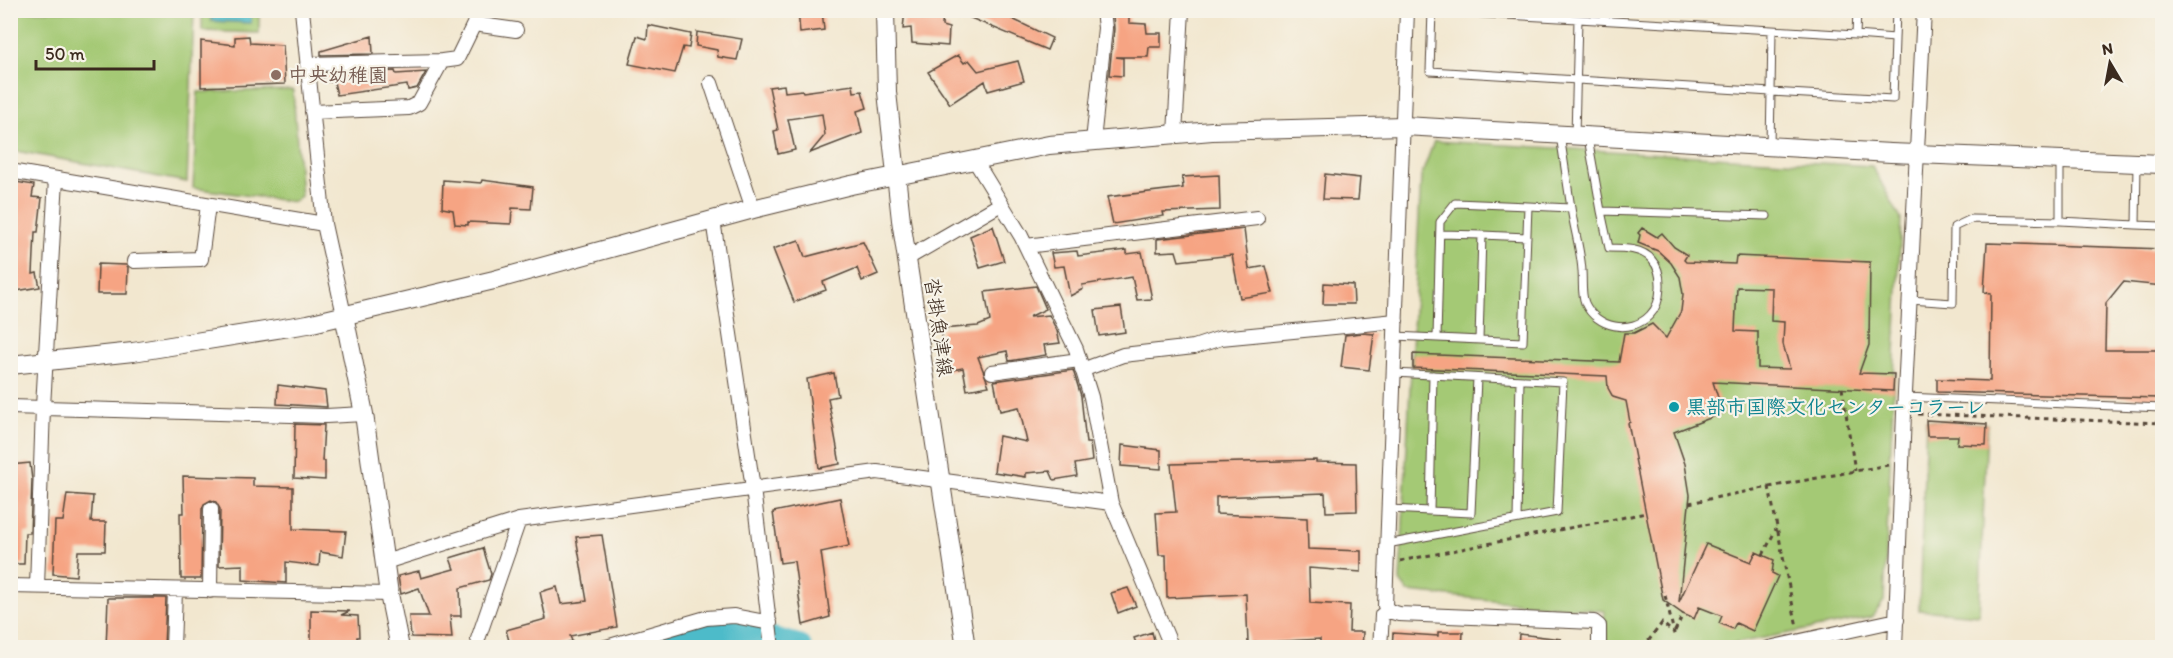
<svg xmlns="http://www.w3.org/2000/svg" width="2173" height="658" font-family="Itim,'Klee One',sans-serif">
  <rect width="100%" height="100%" fill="#f7f3e8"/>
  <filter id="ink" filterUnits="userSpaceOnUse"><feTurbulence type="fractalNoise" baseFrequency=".0167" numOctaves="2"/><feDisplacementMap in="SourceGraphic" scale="12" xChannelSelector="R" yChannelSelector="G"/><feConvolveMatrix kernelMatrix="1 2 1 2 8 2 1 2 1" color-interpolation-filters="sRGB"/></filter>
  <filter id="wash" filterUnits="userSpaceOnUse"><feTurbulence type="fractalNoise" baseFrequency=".008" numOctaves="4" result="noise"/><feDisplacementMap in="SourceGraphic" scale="24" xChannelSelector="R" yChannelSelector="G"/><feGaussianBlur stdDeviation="1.35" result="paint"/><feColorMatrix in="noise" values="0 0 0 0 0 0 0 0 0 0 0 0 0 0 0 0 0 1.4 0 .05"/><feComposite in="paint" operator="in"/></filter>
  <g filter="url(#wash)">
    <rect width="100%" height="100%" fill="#f2e7cf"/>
    <path fill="#a4c974" stroke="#707a49" stroke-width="1.5" d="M10 11H194L187 182 11 150Z
      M202 11H259V33L202 31Z
      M293 90 301 196 294 202 193 188 198 92Z
      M1434 141 1872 166 1901 219 1884 601 1872 617 1717 647H1607L1604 611 1408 592 1400 581 1421 177Z
      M1926 420 1987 424 1979 615 1919 610Z"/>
    <path fill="#4ebbc9" stroke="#447274" stroke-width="1.5" d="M211 11H251V23L211 21Z"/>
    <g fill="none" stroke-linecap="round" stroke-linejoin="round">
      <path stroke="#4ebbc9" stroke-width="28" d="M654 648 708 632 744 633 798 648"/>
    </g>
    <g id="blocks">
      <path fill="#f6a483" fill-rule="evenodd" d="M798 10H822L824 30 800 33Z
        M905 10H943L942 26 949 28 948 46 912 43 911 28 903 29Z
        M1007 10 1006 16 1052 38 1047 50 954 11Z
        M1113 15H1129V23L1146 24 1147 33H1161V47H1149L1148 57H1116L1123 58V76L1109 75 1114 29Z
        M648 25 691 34 689 48 683 47 675 73 629 64 637 36 647 39Z
        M697 32 742 39 737 60 718 57 717 50 696 46Z
        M249 36 250 43 283 45 285 84 201 87V41L235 45V37Z
        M372 36 373 54 321 55V51Z
        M958 55 964 63 969 60 978 71 1018 61 1024 81 988 91 985 81 950 104 928 72Z
        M395 71 396 74 426 72 417 88 408 90 407 85 337 95 334 82H324L323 73Z
        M784 85 785 92 802 90 803 92 853 85 854 92 862 91 867 108 857 111 862 133 810 153 825 135 822 114 788 119 795 150 778 154 774 131 778 130 769 87Z
        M1325 174 1360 178 1358 200 1323 199Z
        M1219 175 1220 210 1163 212 1164 216 1113 224 1107 197 1183 188 1182 177Z
        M443 180 481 183 482 180 533 187 531 209 512 208 511 224 468 222V225L455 224 453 210 442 208Z
        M10 181 34 185 32 197 42 198 38 232H35L33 274 37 273 40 287 10 292Z
        M993 226 1004 261 980 268 970 236Z
        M1642 228 1657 237 1662 233 1674 247 1687 255 1684 260 1686 262 1735 264 1736 256 1870 262 1869 345 1859 373 1894 374 1893 391 1713 382 1723 413 1674 432 1685 464 1690 495 1679 602 1706 544 1751 562 1756 552 1774 560 1772 573 1778 576 1753 631 1736 623 1733 629 1719 623 1722 616 1699 607 1694 619 1683 614 1663 600 1628 423 1630 422 1626 401 1613 397 1608 388 1607 376 1413 368V354L1619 362 1624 333H1634L1652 324 1666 338 1681 311 1683 294 1680 277 1671 263 1658 251 1638 243 1640 235 1638 233ZM1737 287 1772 288 1771 321 1784 322 1783 344 1790 369 1758 368V332L1735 331Z
        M1244 229 1249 269 1266 266 1273 293 1240 298 1232 255 1179 261 1176 251 1157 252V239Z
        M799 240 805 257 863 242 878 274 862 281 857 268 823 282 826 290 794 302 773 249Z
        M1987 243 2163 249V286L2123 282 2106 303 2105 350H2161L2159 398 1937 392V379L1990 381 1991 293 1984 292Z
        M1127 250V254L1142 252 1152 299 1137 300 1132 277 1082 285 1083 289 1070 296 1064 266 1054 267 1051 253 1077 251 1078 256Z
        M98 264 126 265 128 267 127 294H97Z
        M1324 283 1353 285 1354 304H1323Z
        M1036 286 1046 309 1029 317 1049 315 1057 331 1060 343 1044 345 1046 355 1009 361 1007 351 978 357 989 386 967 390 963 368 948 371 941 329 978 326 990 321 985 292Z
        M1121 307 1125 332 1099 336 1095 310Z
        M1362 333 1374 334 1369 370 1341 367 1345 335Z
        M1073 370 1081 396 1086 443H1090L1092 461 1075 464 1077 476 1054 480 1050 471 1026 473V477L994 472 999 436 1027 442 1019 407 1000 411 994 381Z
        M834 373 838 396 828 398 840 464 819 468 807 379Z
        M278 385 325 391 327 407 277 404Z
        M1926 420 1987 424 1986 445 1957 444 1958 436H1927Z
        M295 424 324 425 322 461H325V480L294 478Z
        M1122 445 1161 450V469L1121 466Z
        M1316 460V462L1356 463 1357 511 1326 512 1325 493 1216 497V514L1307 518 1308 549 1361 551V572L1309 568 1310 603 1350 605 1349 632H1363L1362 648H1320V639L1248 643 1246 594 1167 598 1166 555H1159L1156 513 1176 512 1171 464Z
        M30 463 32 480 30 533H25L24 564H10V465Z
        M183 476 253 478V486L293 487V529L346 531 343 556 320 552 319 566 286 562V583L243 580V565L219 566 220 509 216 502 211 500 204 504 202 509 201 579H181L180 513H184Z
        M67 494 93 496 91 522H106L105 551H78L76 576 53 574 55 521H63Z
        M840 498 849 546 821 552 830 617 803 625 794 561 780 563 773 512Z
        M602 535 617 627 570 636 572 641 551 648H511L506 630 546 619 540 592 557 587 561 604 587 601 576 537Z
        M483 548 491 574 489 580 460 588 461 616H450L452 638 411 637 409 616H429L419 588 401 594 398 576 419 571 421 578 454 569 450 558Z
        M1128 588 1136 606 1118 613 1111 593Z
        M108 598H166L164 648H106Z
        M311 610 350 611 341 615 358 616 359 637H357V648H311Z
        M1152 632 1156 648H1138L1134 638Z
        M1438 632H1463L1462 648H1392L1393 633 1438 636Z
        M1519 634 1561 639V648H1518Z"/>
    </g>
  </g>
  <g filter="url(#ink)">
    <use href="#blocks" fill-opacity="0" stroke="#564639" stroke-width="1.5"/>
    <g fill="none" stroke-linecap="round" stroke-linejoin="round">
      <defs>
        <path id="lane" d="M1578 19 1772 30 1771 92 1893 99 1896 10
          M1772 30 1856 35 1857 10
          M1856 35 1895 38
          M1575 135 1578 19 1432 11 1430 71 1771 92 1770 145
          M1588 138 1601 211 1767 216
          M2060 162V221L2136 225 2137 164
          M1528 206 1571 208 1560 135
          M1571 208C1574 229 1581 251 1582 271 1583 282 1581 293 1585 303 1596 328 1631 335 1650 315 1662 303 1664 273 1652 260 1643 248 1623 248 1609 248L1601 211
          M2136 225 2162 226
          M1440 234 1482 235 1479 340
          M1482 235 1527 237
          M1910 300 1953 303 1954 227 1971 219 2060 221
          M1395 336 1523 342 1528 206 1455 203 1440 222 1437 338
          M1905 397 2162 408
          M1389 509 1430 511 1433 375
          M1430 511 1471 513 1477 378
          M1517 519 1520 380
          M1387 544 1557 512 1563 382 1394 373"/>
        <path id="street" d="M302 10 324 224 344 315
          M1407 10 1385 606 1389 611 1399 614 1594 622 1599 626V648
          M442 61 457 59 474 24 516 30
          M307 64 442 61 419 103 409 108 312 112
          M711 83 753 209
          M1175 134 1182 10
          M1093 141 1105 28 1103 10
          M974 159 1021 236 1076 349 1091 397 1111 503 1172 648
          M10 171 324 224
          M713 220 753 488 772 648
          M1026 246 1257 218
          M906 259 1001 204
          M134 261 201 259 208 205
          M1082 370 1123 355 1194 347 1221 338 1396 321
          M992 372 1079 360
          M10 407 326 416 364 414
          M385 562 519 520 877 472 1111 503
          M10 586 389 594
          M37 587 43 407 56 179
          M210 591 211 509
          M478 639 519 520
          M173 648 175 590
          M603 648 706 618 734 616 770 623
          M1380 648 1382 615 1389 611
          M1769 648 1897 620
          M1895 648 1904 413 1924 10"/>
        <path id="secondary" d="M885 10 887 92 901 220 966 648
          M344 315 364 414 389 594 400 648
          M10 365 133 352 308 324 494 280 753 209 851 185 1049 145 1212 131 1404 126 1891 153 2162 164"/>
      </defs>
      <use href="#lane" stroke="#564639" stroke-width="9"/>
      <use href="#street" stroke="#564639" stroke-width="16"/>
      <use href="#secondary" stroke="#564639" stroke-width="20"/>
      <path stroke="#564639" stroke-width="3" stroke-dasharray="4.5 4.5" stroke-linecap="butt" d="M1842 388 1855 471
        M1918 414 2162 423
        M1769 487 1888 465
        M1689 503 1769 487 1797 627
        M1763 555 1776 529
        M1400 561 1646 513
        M1675 631 1683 614
        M1643 648 1662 623 1674 633 1664 591"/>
      <use href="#lane" stroke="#fff" stroke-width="7"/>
      <use href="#street" stroke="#fff" stroke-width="14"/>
      <use href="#secondary" stroke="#fff" stroke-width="18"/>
    </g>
  </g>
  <circle fill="#8d6e63" stroke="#f7f3e8" stroke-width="2" cx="276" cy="75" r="6"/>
  <circle fill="#0f9aa8" stroke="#f7f3e8" stroke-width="2" cx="1674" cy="407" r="6"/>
  <g text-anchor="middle" stroke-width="4.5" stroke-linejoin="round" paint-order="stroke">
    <g font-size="20" font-weight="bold" fill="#785e54" stroke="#f7f3e8" text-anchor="start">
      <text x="288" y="82">中央幼稚園</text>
    </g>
    <g font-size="20" fill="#3b2a1e" stroke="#f7f3e8">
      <text transform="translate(939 327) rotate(82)" y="7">沓掛魚津線</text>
    </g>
    <g font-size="20" font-weight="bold" fill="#0d838f" stroke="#f7f3e8" text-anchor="start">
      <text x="1686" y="414">黒部市国際文化センターコラーレ</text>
    </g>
  </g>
  <rect width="2173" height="658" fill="none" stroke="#f7f3e8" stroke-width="36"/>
  <g transform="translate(2110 63) rotate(350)" stroke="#f7f3e8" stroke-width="4.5" paint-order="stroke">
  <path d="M0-4.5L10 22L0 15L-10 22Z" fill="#3b2a1e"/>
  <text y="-9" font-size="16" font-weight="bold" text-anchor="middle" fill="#3b2a1e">N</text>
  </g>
  <path d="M36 60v9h118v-9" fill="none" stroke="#3b2a1e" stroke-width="3"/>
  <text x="45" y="60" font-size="18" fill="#3b2a1e" stroke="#f7f3e8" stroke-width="4.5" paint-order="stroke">50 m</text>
</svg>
